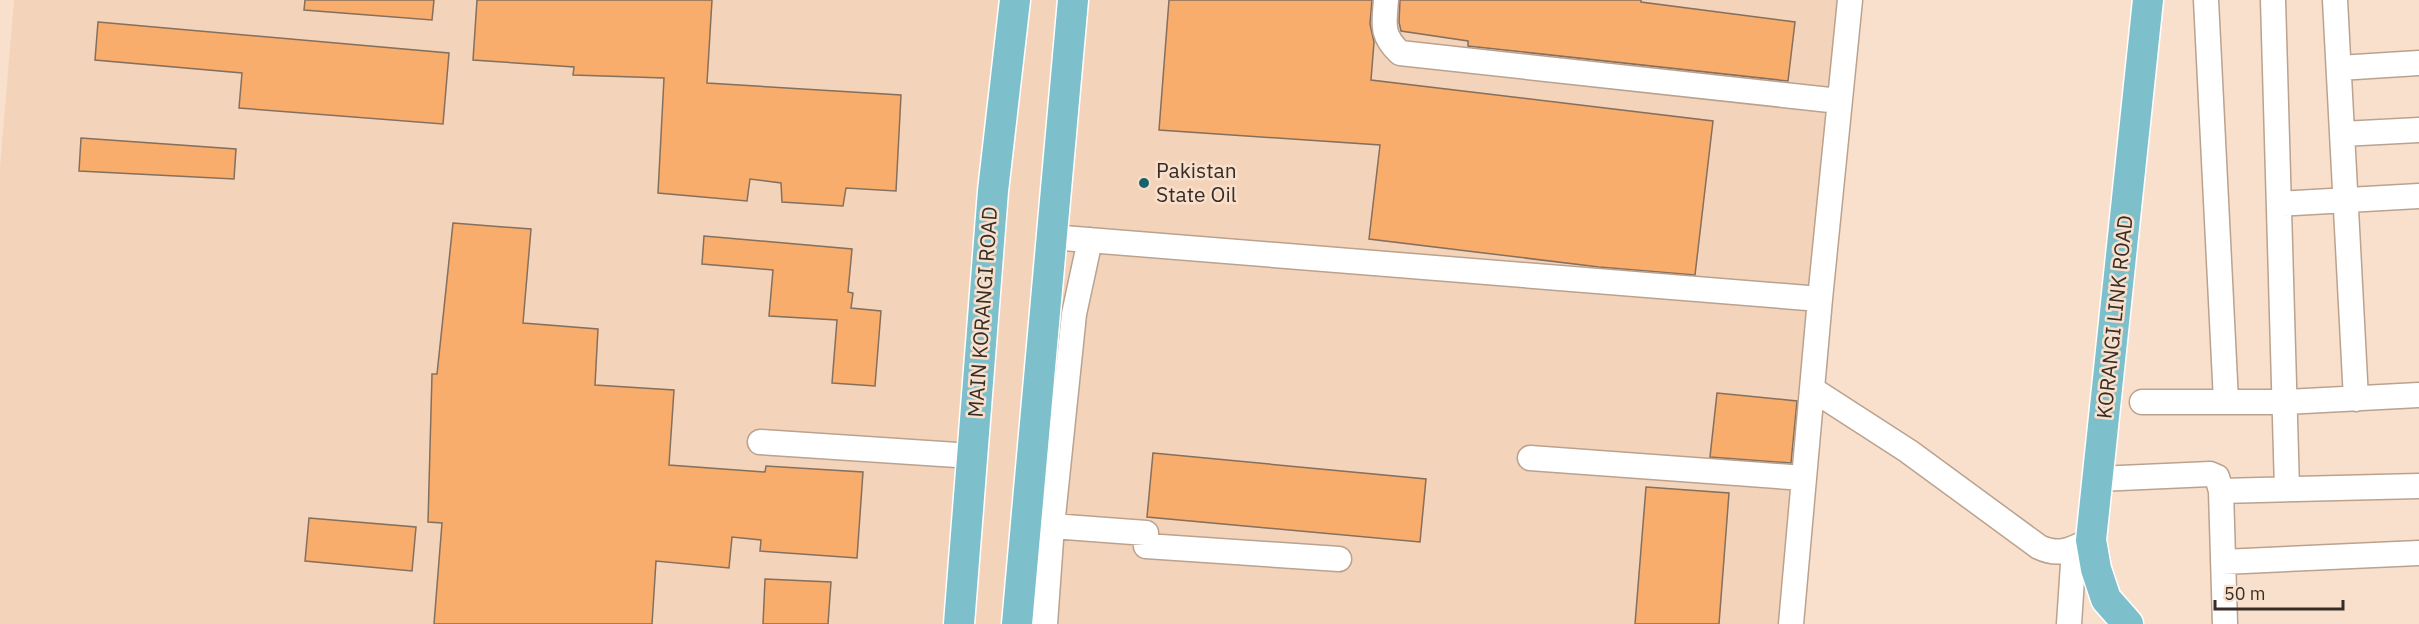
<svg xmlns="http://www.w3.org/2000/svg" width="2419" height="624" font-family="'IBM Plex Sans',sans-serif">
  <rect width="100%" height="100%" fill="#f9e0cc"/>
  <path fill="#f3d4bb" d="M14 0H1857L1792 624H0V167Z"/>
  <path fill="#f8ad6d" stroke="#856f5d" stroke-width="1.5" d="M305 0H434L432 20 304 10Z
    M477 0H712L707 83 901 95 896 191 846 188 843 206 782 202 781 183 750 179 747 201 658 193 664 78 573 75 574 67 473 60Z
    M1169 0H1372L1370 24 1374 42 1371 80 1713 121 1695 275 1599 267 1369 239 1380 145 1159 130Z
    M1400 0H1641V2L1795 22 1788 81 1468 46V41L1401 31 1399 22Z
    M98 22 449 53 443 124 239 108 242 73 95 60Z
    M81 138 236 149 234 179 79 171Z
    M453 223 531 229 523 323 598 329 595 385 674 390 669 465 765 472 766 466 863 472 857 558 760 551 761 540 732 537 729 568 656 561 652 624H434L442 523 428 522 432 374H437Z
    M704 236 852 249 848 292 853 293 851 308 881 311 875 386 832 383 837 320 769 316 773 270 702 264Z
    M1717 393 1797 401 1791 463 1710 457Z
    M1153 453 1426 479 1420 542 1147 517Z
    M1646 487 1729 493 1719 624H1635Z
    M309 518 416 527 412 571 305 561Z
    M765 579 831 582 828 624H763Z"/>
  <g fill="none" stroke-linecap="round" stroke-linejoin="round">
    <defs>
      <path id="minor" d="M1386 0C1384 25 1381 35 1400 53L1839 101
        M2206 0 2226 401
        M2273 0 2287 489
        M2335 0 2356 399
        M2339 68 2419 63
        M2342 134 2419 130
        M2279 204 2419 196
        M1051 237 1820 299
        M1812 389 1908 451 2039 547C2060 557 2072 549 2091 540
        M2142 402H2285L2419 395
        M760 442 972 456
        M1530 458 1804 478
        M2098 479 2210 474 2217 477 2221 491 2225 624
        M2221 491 2419 486
        M1052 526 1146 533V546L1339 559
        M2223 562 2419 553
        M1045 624 1052 526 1074 314 1090 240
        M1791 624 1820 299 1850 0
        M2069 624 2074 549"/>
      <path id="major" d="M959 624 993 191 1015 0
        M1017 624 1073 0
        M2128 624 2106 599 2096 569 2091 540 2148 0"/>
    </defs>
    <use href="#minor" stroke="#baa28f" stroke-width="27"/>
    <use href="#major" stroke="#fff" stroke-width="33"/>
    <use href="#minor" stroke="#fff" stroke-width="24"/>
    <use href="#major" stroke="#7dc0cc" stroke-width="30"/>
  </g>
  <circle fill="#18626f" stroke="#f9e0cc" stroke-width="2" cx="1144" cy="183" r="6"/>
  <g text-anchor="middle" stroke-width="5" stroke-linejoin="round" paint-order="stroke">
    <g font-size="21" fill="#372d26" stroke="#f9e0cc" text-anchor="start">
      <text x="1156" y="178">Pakistan<tspan x="1156" dy="24">State Oil</tspan></text>
    </g>
    <g font-size="21" fill="#372d26" stroke="#f9e0cc">
      <text transform="translate(983 312) rotate(-86)" y="7">MAIN KORANGI ROAD</text>
      <text transform="translate(2115 317) rotate(-84)" y="7">KORANGI LINK ROAD</text>
    </g>
  </g>
  <path d="M2215 600v9h128v-9" fill="none" stroke="#372d26" stroke-width="3"/>
  <text x="2224" y="600" font-size="18" fill="#372d26" stroke="#f9e0cc" stroke-width="4.5" paint-order="stroke">50 m</text>
</svg>
